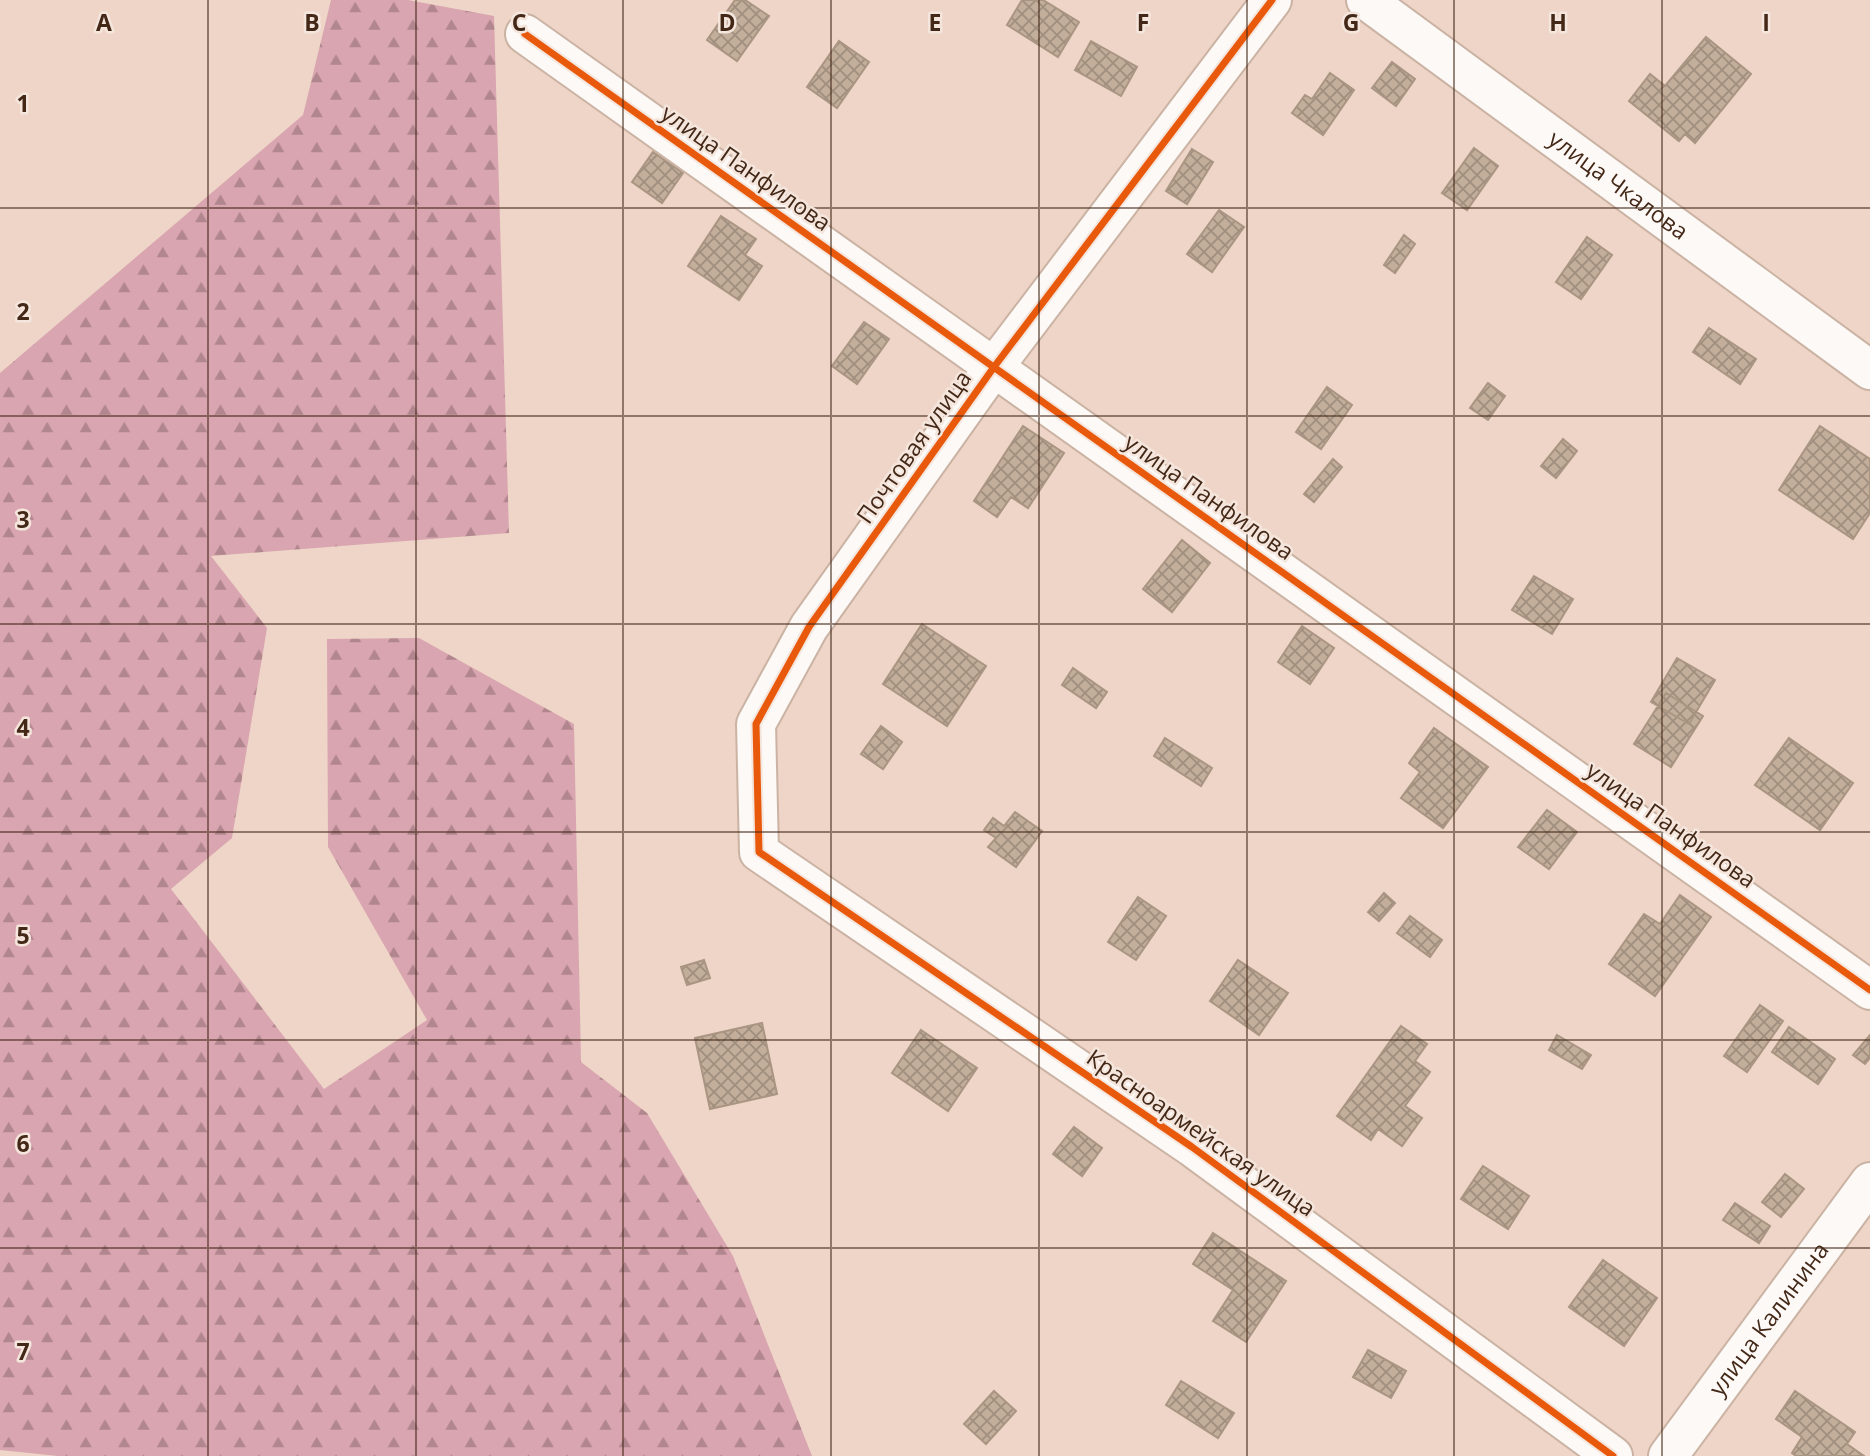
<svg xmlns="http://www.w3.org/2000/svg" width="1870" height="1456" font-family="'Open Sans',sans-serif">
  <defs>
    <pattern id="forest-firs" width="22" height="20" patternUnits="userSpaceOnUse" patternTransform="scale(1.75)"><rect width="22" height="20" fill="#d9a5b0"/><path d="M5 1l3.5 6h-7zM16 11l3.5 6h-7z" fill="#b2868e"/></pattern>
    <pattern id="building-cross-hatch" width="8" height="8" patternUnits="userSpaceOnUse" patternTransform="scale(1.75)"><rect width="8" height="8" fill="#c3ae9c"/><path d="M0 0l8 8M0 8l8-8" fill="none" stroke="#a08e7e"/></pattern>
  </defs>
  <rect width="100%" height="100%" fill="#eed5c7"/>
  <path fill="url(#forest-firs)" d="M331 0H408L494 16 509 533 211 556 267 628 232 838 171 889 324 1089 427 1020 328 847 327 639 419 638 574 724 581 1062 647 1113 733 1256 812 1456H58L0 1450V373L303 115Z"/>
  <path fill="url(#building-cross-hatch)" stroke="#a99582" stroke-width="2" d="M735 0H745L769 16 737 61 707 40Z
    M1022 0H1043L1079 22 1058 57 1007 25Z
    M1706 37 1751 74 1695 143 1685 134 1679 141 1629 101 1650 74 1665 86Z
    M839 41 869 62 837 108 807 87Z
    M1091 41 1137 67 1121 96 1075 70Z
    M1392 62 1415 79 1396 106 1372 88Z
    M1330 73 1354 90 1323 135 1292 113 1305 95 1312 99Z
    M1474 148 1498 166 1467 210 1442 193Z
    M1192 149 1213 162 1187 204 1166 191Z
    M653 152 683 173 662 203 632 182Z
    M1219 210 1244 227 1212 272 1187 254Z
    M721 216 756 239 745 255 762 266 739 300 688 266Z
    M1404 235 1415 244 1395 273 1384 265Z
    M1587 237 1612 255 1581 299 1556 282Z
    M864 322 889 339 857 384 832 366Z
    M1709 328 1756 359 1740 384 1693 352Z
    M1488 383 1505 396 1488 420 1470 408Z
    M1327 387 1352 405 1321 449 1296 432Z
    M1023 426 1064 453 1028 508 1011 497 997 517 974 501Z
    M1820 426 1870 459V513L1853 539 1779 490Z
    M1563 439 1577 451 1556 478 1541 466Z
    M1333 459 1342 467 1314 502 1304 494Z
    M1182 540 1210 563 1172 612 1143 589Z
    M1534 576 1573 599 1552 634 1512 610Z
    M922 624 986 666 947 726 883 684Z
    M1302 626 1334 648 1310 684 1278 662Z
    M1677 658 1715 680 1689 724 1651 702Z
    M1073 668 1107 692 1096 708 1062 685Z
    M1666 693 1703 716 1671 767 1634 744Z
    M881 726 902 742 883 769 861 754Z
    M1434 728 1488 767 1443 828 1401 798 1420 772 1409 763Z
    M1165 738 1212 768 1201 786 1154 756Z
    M1789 738 1853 783 1820 830 1755 785Z
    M1547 810 1577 832 1549 869 1518 847Z
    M1015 812 1042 831 1016 867 988 847 996 838 984 830 993 818 1004 826Z
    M1384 893 1395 903 1379 921 1368 912Z
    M1680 895 1711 917 1655 996 1609 964 1644 914 1660 924Z
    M1138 897 1166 916 1136 960 1108 942Z
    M1410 916 1442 940 1430 957 1397 933Z
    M704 960 710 978 687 985 681 967Z
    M1238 960 1288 993 1259 1035 1210 1001Z
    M1760 1005 1783 1021 1747 1072 1724 1056Z
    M762 1023 777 1094 710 1109 695 1038Z
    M1401 1026 1427 1044 1415 1061 1430 1072 1405 1106 1422 1118 1402 1146 1378 1129 1371 1140 1337 1116Z
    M1789 1027 1835 1059 1818 1084 1772 1052Z
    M921 1030 977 1068 948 1111 892 1073Z
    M1557 1035 1591 1055 1582 1069 1549 1050Z
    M1870 1035V1058L1865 1064 1853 1055Z
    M1074 1127 1102 1148 1082 1176 1053 1154Z
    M1483 1166 1529 1196 1508 1229 1461 1199Z
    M1785 1174 1804 1189 1781 1217 1762 1202Z
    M1735 1203 1770 1226 1759 1243 1723 1220Z
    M1213 1233 1286 1281 1246 1342 1213 1321 1233 1290 1193 1264Z
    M1603 1260 1657 1298 1624 1346 1569 1307Z
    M1368 1350 1406 1371 1391 1398 1353 1377Z
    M1181 1381 1234 1413 1218 1438 1166 1405Z
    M994 1391 1016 1411 986 1444 964 1424Z
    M1795 1391 1855 1432 1847 1444 1864 1456H1796L1792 1453 1802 1437 1776 1419Z"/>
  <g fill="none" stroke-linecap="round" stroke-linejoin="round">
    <defs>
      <g id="street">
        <path d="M1272 0 994 367 809 627 756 724 759 852 1192 1147 1613 1456"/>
        <path id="s1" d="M1366 0 1870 370"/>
        <path d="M525 34 1870 990"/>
        <path id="s2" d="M1668 1456 1870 1182"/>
      </g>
    </defs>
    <use href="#street" stroke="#cbb3a4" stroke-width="42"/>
    <use href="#street" stroke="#fcf9f7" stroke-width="38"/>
    <defs>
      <path id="cycleway" d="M1272 0 994 367 809 627 756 724 759 852 1192 1147 1613 1456
        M525 34 1870 990"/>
    </defs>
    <use href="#cycleway" stroke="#f5e6dd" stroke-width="11"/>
    <use href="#cycleway" stroke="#e8590c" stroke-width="7"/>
  </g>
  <path fill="none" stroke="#442817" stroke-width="2" stroke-opacity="0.55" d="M208 0V1456M416 0V1456M623 0V1456M831 0V1456M1039 0V1456M1247 0V1456M1454 0V1456M1662 0V1456M0 208H1870M0 416H1870M0 624H1870M0 832H1870M0 1040H1870M0 1248H1870"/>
  <g text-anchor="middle" stroke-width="5" stroke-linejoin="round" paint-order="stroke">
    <g font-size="23" fill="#442817" stroke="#f5e6dd">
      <text transform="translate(746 168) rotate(35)" y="8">улица Панфилова</text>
      <text dy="8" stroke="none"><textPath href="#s1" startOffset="313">улица Чкалова</textPath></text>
      <text transform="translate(914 447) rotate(-55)" y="8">Почтовая улица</text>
      <text transform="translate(1209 497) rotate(35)" y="8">улица Панфилова</text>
      <text transform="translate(1671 825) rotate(35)" y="8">улица Панфилова</text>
      <text transform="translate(1201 1133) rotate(35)" y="8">Красноармейская улица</text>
      <text dy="8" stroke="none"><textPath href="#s2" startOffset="170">улица Калинина</textPath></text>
    </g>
  </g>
  <g font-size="23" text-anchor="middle" font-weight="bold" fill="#442817" stroke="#f5e6dd" stroke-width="5" stroke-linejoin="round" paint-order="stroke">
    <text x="104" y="31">A</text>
    <text x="312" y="31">B</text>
    <text x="519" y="31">C</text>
    <text x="727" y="31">D</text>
    <text x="935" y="31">E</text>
    <text x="1143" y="31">F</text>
    <text x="1351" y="31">G</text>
    <text x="1558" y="31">H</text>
    <text x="1766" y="31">I</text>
    <text x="23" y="112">1</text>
    <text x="23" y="320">2</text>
    <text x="23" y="528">3</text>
    <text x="23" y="736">4</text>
    <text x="23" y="944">5</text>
    <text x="23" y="1152">6</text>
    <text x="23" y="1360">7</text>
  </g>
</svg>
